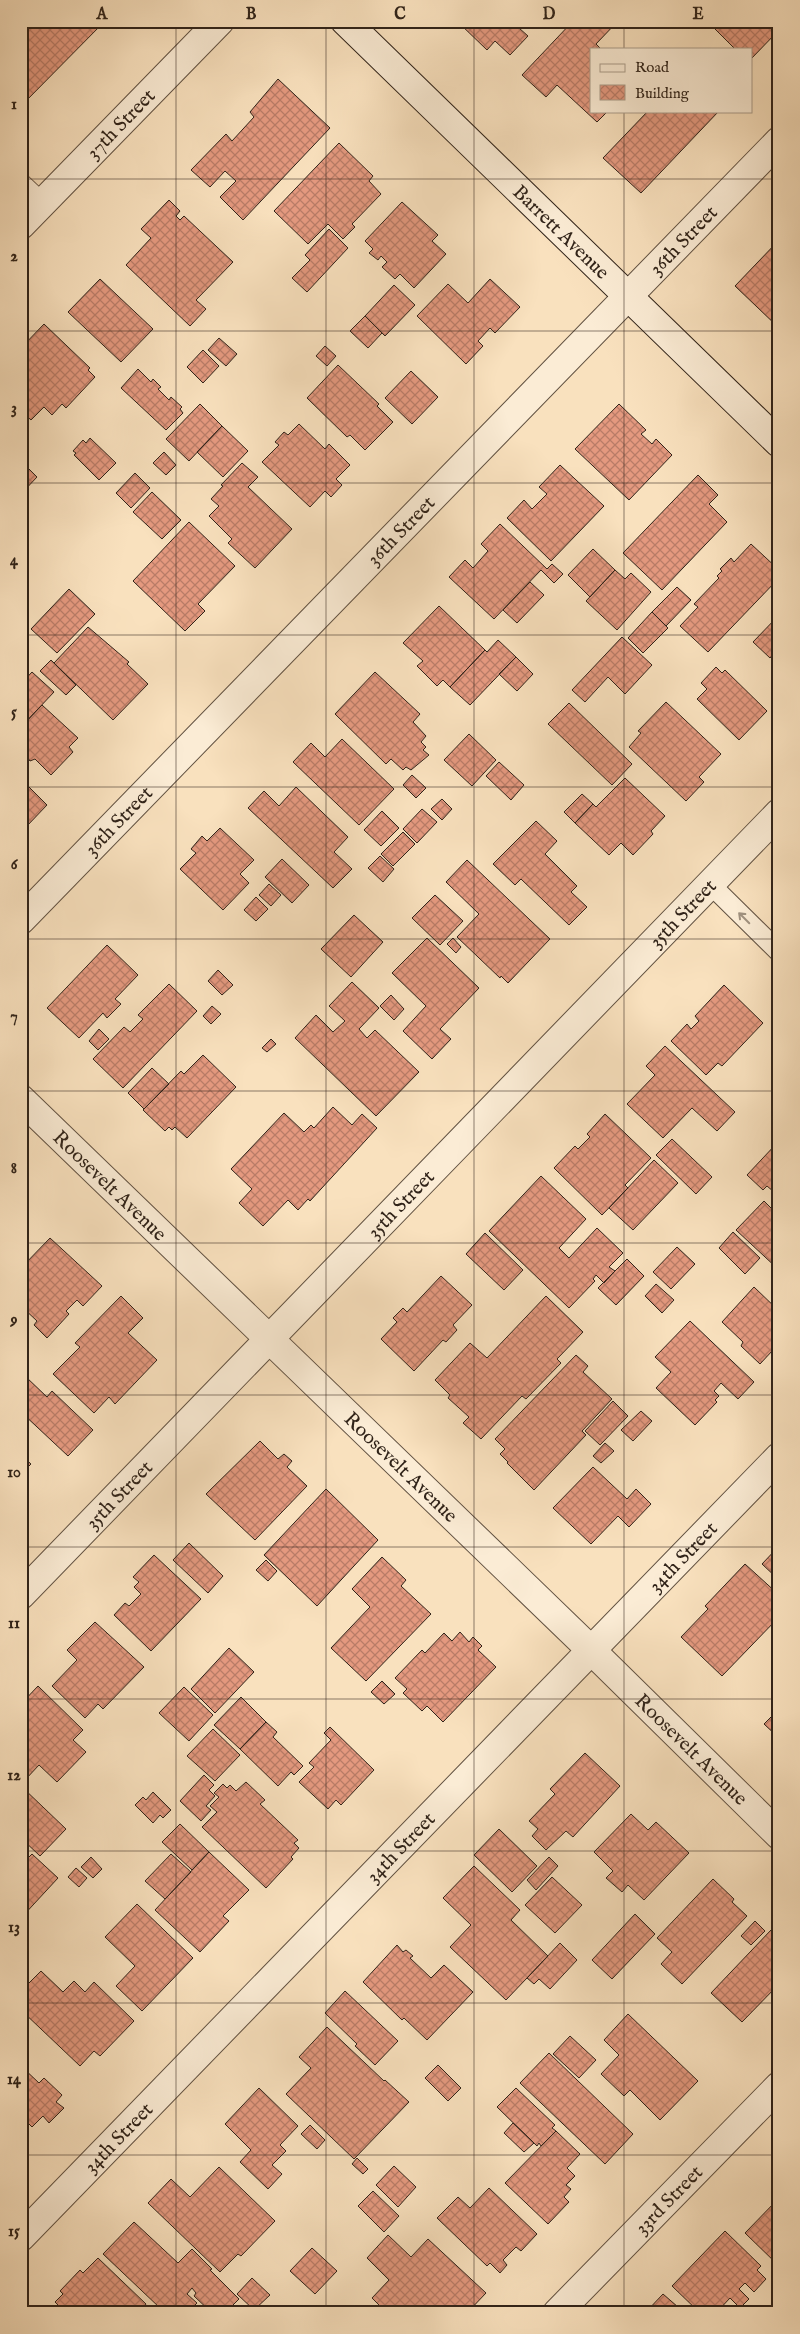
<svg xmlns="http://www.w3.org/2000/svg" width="800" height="2334" font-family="'IM FELL English',serif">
  <defs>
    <pattern id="building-cross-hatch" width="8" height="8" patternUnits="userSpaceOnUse" patternTransform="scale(1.25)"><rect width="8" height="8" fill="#e4997f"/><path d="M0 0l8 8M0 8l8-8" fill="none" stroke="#b97c67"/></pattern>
  </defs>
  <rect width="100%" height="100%" fill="#f9e1be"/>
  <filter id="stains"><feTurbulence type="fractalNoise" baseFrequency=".004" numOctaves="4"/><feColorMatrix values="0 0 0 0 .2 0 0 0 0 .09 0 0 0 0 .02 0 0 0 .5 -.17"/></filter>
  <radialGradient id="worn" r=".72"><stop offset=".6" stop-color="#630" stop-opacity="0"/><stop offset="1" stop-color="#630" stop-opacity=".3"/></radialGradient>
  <path fill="url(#building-cross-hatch)" stroke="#302319" d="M21 21 103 23 21 106Z
    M461 21H526L519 28 528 36 510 55 495 41 487 50 459 23Z
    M573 21H618L596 44 601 49H591V111H608L597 122 557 85 546 97 522 75Z
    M707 21H779V30L751 59V49H735Z
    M278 79 330 128 243 220 220 197 236 181 225 171 210 187 191 170 226 134 232 141 254 117 250 112Z
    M648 111H719L641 193 603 158Z
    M339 143 373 176 369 181 381 194 352 224 355 227 343 239 328 224 308 244 274 211Z
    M169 200 180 211 176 216 180 220 184 216 233 262 196 300 206 309 190 326 126 265 151 238 141 229Z
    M402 202 438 235 432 241 446 254 414 288 400 274 395 279 382 267 387 262 381 256 378 260 369 253 373 249 365 241Z
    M329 229 348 248 307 292 292 278 310 260 305 255Z
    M779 240V328L735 286Z
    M100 279 153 329 121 362 68 312Z
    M490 279 520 307 495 333 490 328 478 341 483 346 466 364 417 316 448 284 468 303Z
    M394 285 415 305 385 336 365 316Z
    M365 316 382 333 368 348 350 331Z
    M44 324 90 368 88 370 95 377 66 408 62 404 52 415 44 407 31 420 21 411V348Z
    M219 338 237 354 226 366 208 350Z
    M325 346 336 356 327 366 316 356Z
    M203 350 219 366 203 383 187 367Z
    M338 365 379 404 377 406 393 422 365 450 350 435 347 437 307 398Z
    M138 369 151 382 153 379 161 387 158 389 169 400 171 397 182 407 180 409 183 413 166 430 121 388Z
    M411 371 438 397 412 424 385 398Z
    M200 404 222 426 189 461 166 439Z
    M619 404 646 430 641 434 652 444 656 439 672 455 629 500 575 449Z
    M299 424 325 449 329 444 350 465 336 479 342 485 331 497 325 491 310 507 262 462 279 445 275 442 284 432 288 435Z
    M222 426 248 451 223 477 197 452Z
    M90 438 116 463 99 480 74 455 76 453 73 451 83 440 86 443Z
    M164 452 176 465 166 475 153 463Z
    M21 461 37 477 21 494Z
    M242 463 258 477 248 487 292 529 255 568 228 543 232 539 209 516 219 506 211 499 223 486 221 485Z
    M560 465 604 506 551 561 507 518 524 500 532 509 547 494 539 487Z
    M135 473 150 488 131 508 116 493Z
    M698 475 718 495 709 504 727 522 662 590 623 553Z
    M152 492 181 520 162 539 133 512Z
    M189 522 235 566 198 604 205 611 185 631 133 581Z
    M500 524 547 569 552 564 563 574 554 583 541 570 494 619 449 577 465 560 473 568 488 551 481 544Z
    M751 544 779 570V578L708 652 680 626 698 607 694 604 719 578 717 576 722 571 720 569 731 558 734 562Z
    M593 549 615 570 590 597 568 575Z
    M615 570 625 579 631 573 651 592 617 630 586 601Z
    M530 582 544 595 517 623 503 610Z
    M677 587 691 600 666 626 652 612Z
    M69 589 95 614 57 653 31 629Z
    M439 606 485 650 450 687 443 680 437 686 417 666 423 661 403 643Z
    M652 612 668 628 643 653 628 638Z
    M779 615V650L777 649 770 658 753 642Z
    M88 627 129 662 127 664 148 684 113 720 54 663Z
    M622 637 652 665 625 694 608 677 585 702 572 690Z
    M498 640 516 657 470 705 450 687 485 650 487 652Z
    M516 657 533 674 517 691 499 674Z
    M51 660 76 685 66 695 40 671Z
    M716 667 722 673 725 670 767 711 739 740 697 699 707 689 701 683Z
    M32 672 54 692 21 727V684Z
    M375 672 420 714 413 722 426 736 421 742 426 747 423 750 429 755 411 770 406 767 403 770 391 759 386 764 335 714Z
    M666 702 721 754 699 777 704 782 686 801 629 747 641 733 638 731Z
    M569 703 632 764 612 785 548 724Z
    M42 705 78 738 69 747 73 752 51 775 35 759 30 761 21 749V727Z
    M469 734 496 760 472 786 444 760Z
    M342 739 394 789 359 825 293 762 311 743 325 757Z
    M499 762 524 785 511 800 486 776Z
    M412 775 426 788 416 798 403 785Z
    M625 778 665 816 651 831 653 834 633 855 621 843 609 855 575 823 593 804 596 807Z
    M27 785 47 805 26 827 21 822V792Z
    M296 787 348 837 334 852 352 869 333 888 248 808 264 791 279 806Z
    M582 794 593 804 575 823 564 812Z
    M442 799 452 809 442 820 431 809Z
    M422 809 437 822 417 843 403 829Z
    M382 811 399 828 381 846 364 830Z
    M536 821 557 841 545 854 577 886 571 892 587 907 569 925 521 879 515 885 493 864Z
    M220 828 254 860 240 874 249 883 223 910 180 869 196 853 191 849 202 836 207 841Z
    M403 832 415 844 393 866 381 854Z
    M380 856 394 869 383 882 368 868Z
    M282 859 309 885 292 903 265 877Z
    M467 860 550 939 508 983 501 976 500 978 457 937 479 914 446 882Z
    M269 884 281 895 271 906 259 895Z
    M435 895 463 921 440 945 412 918Z
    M256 897 268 909 256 921 244 910Z
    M354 915 383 942 351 977 321 949Z
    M427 938 479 988 440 1029 451 1039 432 1059 403 1031 426 1006 392 973Z
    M453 938 461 947 456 953 447 944Z
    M107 945 138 975 115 999 121 1004 107 1018 103 1013 79 1038 47 1008Z
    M218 970 233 985 222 995 208 981Z
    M352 982 379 1008 359 1029 367 1038 375 1030 419 1072 376 1116 295 1038 316 1015 333 1032 345 1021 329 1006Z
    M169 984 197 1011 123 1088 93 1059 124 1027 130 1032 143 1019 138 1015Z
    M724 985 763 1023 722 1066 718 1063 706 1075 671 1041 687 1024 691 1029 699 1021 695 1016Z
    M391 995 404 1009 394 1020 380 1006Z
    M212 1006 221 1014 211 1024 203 1016Z
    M99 1029 109 1039 98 1050 89 1041Z
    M271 1039 276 1044 267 1052 262 1048Z
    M665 1046 735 1112 717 1131 692 1108 663 1138 627 1104 655 1075 646 1066Z
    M203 1055 236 1087 187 1138 175 1127 172 1130 169 1127 165 1131 143 1110 181 1071 184 1074Z
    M152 1068 169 1084 144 1109 128 1093Z
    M333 1107 352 1125 362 1114 377 1128 310 1201 308 1199 298 1210 288 1200 263 1226 239 1203 252 1189 231 1169 284 1113 304 1132 311 1125 314 1128Z
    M605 1114 651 1158 625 1185 628 1188 602 1215 554 1168 575 1146 578 1149 590 1137 587 1134Z
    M672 1139 712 1177 696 1194 656 1155Z
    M777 1143 779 1192 776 1189 774 1192 767 1186 763 1190 747 1175Z
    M654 1160 678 1183 633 1230 609 1208Z
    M541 1176 586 1219 559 1248 569 1258 597 1228 623 1253 609 1267 615 1271 604 1283 596 1275 593 1279 595 1281 569 1308 489 1231Z
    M764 1201 779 1216V1270L736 1230Z
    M21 1231 28 1238 21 1245Z
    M733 1232 760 1258 745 1274 719 1248Z
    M485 1233 523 1270 504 1290 466 1254Z
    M50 1238 102 1286 83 1306 77 1300 66 1311 69 1314 47 1338 34 1325 37 1321 21 1306V1268Z
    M677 1247 695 1264 671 1289 653 1272Z
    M627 1259 644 1276 616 1305 598 1288Z
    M441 1276 472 1305 453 1325 457 1330 446 1342 443 1340 414 1371 381 1339 397 1322 393 1318 403 1308 407 1312Z
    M656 1284 674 1300 662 1313 645 1296Z
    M754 1287 779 1311V1355L773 1350 760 1364 741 1346 743 1342 722 1322Z
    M121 1296 143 1318 128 1333 157 1360 115 1404 109 1397 94 1413 53 1374 80 1347 75 1343Z
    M546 1296 583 1332 557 1359 561 1363 526 1399 522 1396 481 1439 463 1423 469 1417 448 1398 450 1395 435 1380 470 1343 487 1358Z
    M690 1321 754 1382 738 1399 721 1383 714 1391 719 1396 715 1400 717 1402 695 1425 656 1388 671 1372 655 1357Z
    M576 1355 588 1366 583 1372 612 1399 582 1431 586 1435 534 1490 507 1463 508 1462 500 1454 505 1449 495 1439Z
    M25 1376 47 1397 52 1391 93 1430 68 1456 21 1412V1380Z
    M613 1401 628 1416 600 1445 585 1431Z
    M641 1411 652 1421 633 1441 621 1430Z
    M260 1441 278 1459 284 1454 292 1461 287 1467 307 1486 255 1540 206 1494Z
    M605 1443 614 1451 601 1463 593 1456Z
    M21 1455 31 1464 21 1474Z
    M593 1467 627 1499 636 1489 651 1504 629 1527 618 1516 591 1544 553 1508Z
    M326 1489 378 1540 317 1606 264 1555Z
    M189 1543 223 1576 208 1593 173 1560Z
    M779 1546V1580L762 1564Z
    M154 1555 201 1599 151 1651 114 1615 125 1603 129 1606 141 1594 134 1587 139 1582 133 1577Z
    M382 1557 406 1580 401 1586 431 1614 366 1681 331 1648 370 1607 352 1589Z
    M266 1560 277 1571 268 1581 256 1570Z
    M745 1564 779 1595V1617L722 1676 681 1637 708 1609 705 1606Z
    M95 1622 144 1667 103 1709 98 1704 85 1718 52 1686 77 1660 67 1650Z
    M460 1632 469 1642 473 1637 482 1646 478 1650 496 1667 443 1722 427 1706 422 1711 403 1693 407 1689 395 1678 422 1650 425 1653 444 1633 452 1641Z
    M229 1648 254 1672 215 1713 191 1689Z
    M382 1681 395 1694 384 1704 371 1692Z
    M38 1686 83 1730 73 1740 86 1752 57 1782 39 1765 25 1780 21 1776V1704Z
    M184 1687 213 1715 189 1741 159 1713Z
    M241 1697 266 1722 240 1749 214 1725Z
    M779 1709V1738L764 1724Z
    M266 1722 277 1732 273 1737 303 1766 294 1775 291 1772 278 1786 240 1749Z
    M330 1727 374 1770 341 1805 336 1800 328 1809 299 1782 314 1767 309 1763 331 1740 324 1733Z
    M213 1729 240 1755 215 1781 187 1756Z
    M585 1753 620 1786 573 1837 566 1831 546 1850 532 1836 538 1829 529 1821 555 1794 550 1789Z
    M204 1775 214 1785 209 1790 215 1796 206 1806 211 1810 201 1821 180 1801Z
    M246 1782 265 1800 260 1804 298 1840 294 1843 299 1848 291 1857 293 1859 266 1888 202 1827 217 1812 210 1806 219 1797 214 1793 223 1784 227 1788 230 1785 236 1791Z
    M21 1786 66 1829 40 1856 21 1838Z
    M153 1792 171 1810 163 1818 160 1815 153 1823 135 1805 143 1797 146 1800Z
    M631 1814 648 1830 656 1822 689 1853 644 1900 628 1885 622 1892 606 1878 613 1871 594 1852Z
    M180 1824 209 1852 192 1870 162 1842Z
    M499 1829 537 1866 512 1892 474 1855Z
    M209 1852 249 1890 223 1916 229 1921 200 1952 155 1910Z
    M32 1854 58 1878 21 1918V1865Z
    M171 1854 191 1872 165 1899 145 1881Z
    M91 1857 102 1869 93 1878 81 1867Z
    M549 1857 558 1866 536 1890 527 1880Z
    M474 1866 520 1910 511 1920 548 1956 506 2000 450 1947 471 1925 443 1898Z
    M76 1868 87 1878 79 1887 68 1877Z
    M552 1877 582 1905 555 1933 525 1905Z
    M713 1879 734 1899 732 1902 747 1916 682 1984 661 1964 672 1952 657 1938Z
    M137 1904 193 1958 142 2011 116 1986 135 1966 105 1937Z
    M635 1914 655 1934 612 1979 592 1960Z
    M755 1921 765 1931 751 1945 741 1936Z
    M771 1930 779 1937V1984L742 2022 711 1993Z
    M560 1943 577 1960 550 1989 539 1979 534 1984 527 1978Z
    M397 1945 403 1952 406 1950 413 1956 410 1958 431 1978 444 1965 473 1992 427 2040 404 2018 402 2020 363 1982Z
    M41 1971 63 1992 74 1981 85 1992 94 1982 134 2021 100 2056 94 2051 80 2066 21 2010V1991Z
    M345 1991 398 2041 375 2065 355 2046 357 2044 325 2013Z
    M628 2014 698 2081 660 2120 630 2090 624 2096 601 2074 619 2055 604 2040Z
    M327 2027 384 2081 385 2080 409 2102 354 2159 286 2094 311 2068 299 2057Z
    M570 2036 596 2060 579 2078 553 2054Z
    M549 2053 633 2134 605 2164 520 2083Z
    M438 2065 461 2088 448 2101 425 2078Z
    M21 2066 39 2083 44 2078 62 2095 56 2102 64 2108 49 2123 43 2116 32 2127 21 2116Z
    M259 2088 298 2126 280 2145 286 2151 272 2165 282 2174 268 2189 240 2162 251 2150 225 2124Z
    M516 2088 555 2125 552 2128 556 2131 541 2146 539 2143 537 2146 497 2107Z
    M513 2123 534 2143 524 2152 504 2133Z
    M310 2125 325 2140 317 2149 301 2134Z
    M556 2131 580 2154 567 2168 575 2176 566 2185 571 2189 564 2197 569 2202 548 2224 505 2183Z
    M357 2158 368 2169 363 2174 352 2164Z
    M394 2166 416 2187 398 2207 376 2185Z
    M219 2167 275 2221 241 2256 238 2254 220 2272 148 2203 171 2179 190 2197Z
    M489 2188 537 2234 521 2251 516 2247 503 2260 507 2265 500 2273 490 2263 487 2266 437 2218 458 2197 470 2208Z
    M373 2191 399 2216 384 2232 358 2206Z
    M779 2198V2266L745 2233Z
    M134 2222 178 2263 192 2249 212 2269 210 2270 239 2299 225 2313H212L194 2296 196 2293 192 2288 187 2294 197 2303 187 2313H167L160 2308 103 2254Z
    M725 2231 761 2266 757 2270 766 2279 754 2292 745 2283 739 2289 749 2299 740 2308 730 2298 716 2313H700L672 2286Z
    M388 2235 411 2257 428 2239 486 2293 467 2313H387L372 2298 389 2280 367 2258Z
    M312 2248 337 2271 315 2294 290 2271Z
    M98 2258 146 2304 140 2313H66L55 2302 63 2294 60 2291 80 2270 83 2273Z
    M252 2278 270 2295 254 2310 237 2294Z
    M663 2294 678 2307 676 2309 679 2313H645Z"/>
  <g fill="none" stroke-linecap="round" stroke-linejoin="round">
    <defs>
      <path id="service" d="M21 183 42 203
        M710 884 779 952"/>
      <g id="minor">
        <path id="s1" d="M21 920 779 141"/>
        <path id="s2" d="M21 1099 592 1651 779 1835"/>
        <path id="s3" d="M21 1595 779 813"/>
        <path id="s4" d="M21 2237 779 1457"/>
        <path id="s5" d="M557 2313 779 2086"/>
      </g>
      <g id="tertiary">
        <path id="s6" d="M21 225 220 21"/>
      </g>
      <g id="secondary">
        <path id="s7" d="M345 21 779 443"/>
      </g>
    </defs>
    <use href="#service" stroke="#625242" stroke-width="21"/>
    <use href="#minor" stroke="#625242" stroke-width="30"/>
    <use href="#tertiary" stroke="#625242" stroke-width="30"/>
    <use href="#secondary" stroke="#302319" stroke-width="30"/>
    <use href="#service" stroke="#fbecd5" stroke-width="19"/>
    <use href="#minor" stroke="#fbecd5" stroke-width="28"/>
    <use href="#tertiary" stroke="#fbecd5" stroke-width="28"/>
    <use href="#secondary" stroke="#fbecd5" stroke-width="28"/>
  </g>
  <defs><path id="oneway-shaft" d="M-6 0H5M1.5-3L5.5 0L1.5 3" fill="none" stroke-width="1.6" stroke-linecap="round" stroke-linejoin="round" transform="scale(1.25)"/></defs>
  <use stroke="#a09280" href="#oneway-shaft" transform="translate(744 918) rotate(-135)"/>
  <path fill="none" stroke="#302319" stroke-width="1" stroke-opacity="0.55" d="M176 21V2313M326 21V2313M474 21V2313M624 21V49M624 111V2313M21 179H779M21 331H779M21 483H779M21 635H779M21 787H779M21 939H779M21 1091H779M21 1243H779M21 1395H779M21 1547H779M21 1699H779M21 1851H779M21 2003H779M21 2155H779"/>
  <g text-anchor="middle" stroke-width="4" stroke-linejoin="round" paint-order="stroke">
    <g font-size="20" fill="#302319" stroke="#fbecd5">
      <text dy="7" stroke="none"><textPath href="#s6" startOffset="142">37th Street</textPath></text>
      <text dy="7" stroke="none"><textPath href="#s7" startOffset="302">Barrett Avenue</textPath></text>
      <text dy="7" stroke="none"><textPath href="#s1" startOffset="949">36th Street</textPath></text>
      <text dy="7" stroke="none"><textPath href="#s1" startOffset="544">36th Street</textPath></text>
      <text dy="7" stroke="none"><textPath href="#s1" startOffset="139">36th Street</textPath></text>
      <text dy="7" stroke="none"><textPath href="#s3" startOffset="950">35th Street</textPath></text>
      <text dy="7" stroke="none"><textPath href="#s2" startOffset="124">Roosevelt Avenue</textPath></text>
      <text dy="7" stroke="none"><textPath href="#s3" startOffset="545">35th Street</textPath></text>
      <text dy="7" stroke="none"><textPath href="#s2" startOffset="529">Roosevelt Avenue</textPath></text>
      <text dy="7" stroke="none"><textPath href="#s3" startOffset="140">35th Street</textPath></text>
      <text dy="7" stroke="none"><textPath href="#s4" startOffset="949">34th Street</textPath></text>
      <text dy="7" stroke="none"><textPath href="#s2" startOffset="934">Roosevelt Avenue</textPath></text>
      <text dy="7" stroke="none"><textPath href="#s4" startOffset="544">34th Street</textPath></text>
      <text dy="7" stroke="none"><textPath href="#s4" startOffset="139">34th Street</textPath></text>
      <text dy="7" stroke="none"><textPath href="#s5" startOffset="159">33rd Street</textPath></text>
    </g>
  </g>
  <rect width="800" height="2334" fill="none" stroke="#f9e1be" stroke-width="55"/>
  <rect x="590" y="48" width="162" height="65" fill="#fbecd5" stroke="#aa9c8a"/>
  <rect x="600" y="64" width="25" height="8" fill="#fbecd5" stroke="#aa9c8a"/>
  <text x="635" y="72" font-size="15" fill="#302319">Road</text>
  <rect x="600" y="85" width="25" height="15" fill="url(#building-cross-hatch)" stroke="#aa9c8a"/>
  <text x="635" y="98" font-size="15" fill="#302319">Building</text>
  <rect x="28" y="28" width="744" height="2278" fill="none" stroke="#302319" stroke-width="2"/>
  <g font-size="16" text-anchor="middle" font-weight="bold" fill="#302319">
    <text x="102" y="19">A</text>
    <text x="251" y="19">B</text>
    <text x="400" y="19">C</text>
    <text x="549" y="19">D</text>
    <text x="698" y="19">E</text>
    <text x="14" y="109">1</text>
    <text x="14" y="261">2</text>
    <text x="14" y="413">3</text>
    <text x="14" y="565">4</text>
    <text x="14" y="717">5</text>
    <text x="14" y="869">6</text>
    <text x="14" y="1021">7</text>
    <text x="14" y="1173">8</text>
    <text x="14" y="1325">9</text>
    <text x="14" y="1477">10</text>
    <text x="14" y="1628">11</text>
    <text x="14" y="1780">12</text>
    <text x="14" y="1932">13</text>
    <text x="14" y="2084">14</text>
    <text x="14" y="2236">15</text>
  </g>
  <rect width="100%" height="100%" filter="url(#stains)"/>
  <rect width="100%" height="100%" fill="url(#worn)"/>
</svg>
